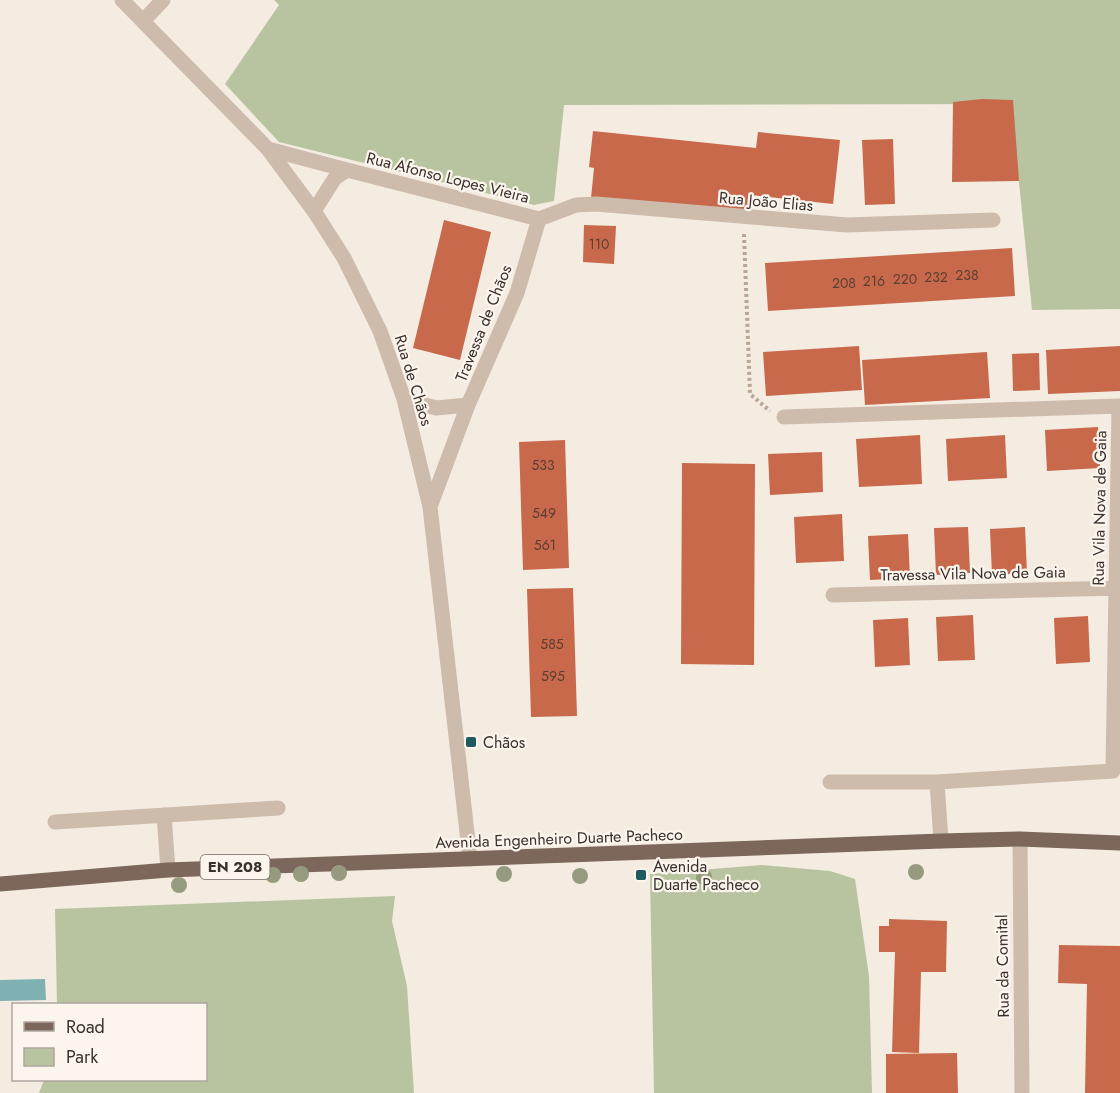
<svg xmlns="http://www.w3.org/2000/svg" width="1120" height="1093" font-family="Jost,sans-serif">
  <rect width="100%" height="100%" fill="#f4ebe1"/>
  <path fill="#b8c4a0" d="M274 0H1120V309L1032 310 1011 104 564 105 554 201 534 205 279 142 225 84 279 5Z
    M762 865 830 871 855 879 869 976 872 1093H654L650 874Z
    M395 896 392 921 407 986 414 1093H39L44 1080H206V1004H57L55 909Z"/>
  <path fill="#7fb0b2" d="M45 979 46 1000 0 1001V980Z"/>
  <path fill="#c8694b" d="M982 99 1013 100 1019 181 952 182 953 102Z
    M593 131 756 148 758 132 840 140 833 204 751 195 749 214 591 198 594 168 589 167Z
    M893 139 895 204 865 205 862 140Z
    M444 220 491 232 460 360 413 348Z
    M584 225 616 226 614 264 583 262Z
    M1012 248 1015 296 768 311 765 263Z
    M859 346 862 390 766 396 763 352Z
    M1120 346V391L1048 394 1046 350Z
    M987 352 990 398 865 405 862 360Z
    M1039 353 1040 390 1013 391 1012 354Z
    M1098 427 1100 468 1047 471 1045 430Z
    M920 435 922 484 859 487 856 439Z
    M1005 435 1007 478 948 481 946 439Z
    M565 440 569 568 523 570 519 442Z
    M822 452 823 492 770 495 768 454Z
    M682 463 755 464 754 665 681 664Z
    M842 514 844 561 796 563 794 517Z
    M968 527 970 573 936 575 934 528Z
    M1025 527 1027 573 992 575 990 529Z
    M908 534 910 578 870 580 868 536Z
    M573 588 577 716 531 717 527 589Z
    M973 615 975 660 938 661 936 617Z
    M1088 616 1090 662 1056 664 1054 618Z
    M908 618 910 665 875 667 873 620Z
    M889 919 947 921 946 972H921L919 1053 892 1052 895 952H879V926H889Z
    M1059 945 1120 946V1093H1085L1087 984 1058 983Z
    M957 1053 958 1093H886V1054Z"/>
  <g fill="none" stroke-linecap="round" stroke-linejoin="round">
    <path stroke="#b9a596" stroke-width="4" stroke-dasharray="3 3" stroke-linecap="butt" d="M744 234 750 394 770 411"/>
    <path stroke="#cdbbac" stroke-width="15" d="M122 0 268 149 314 211 344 258 380 331 404 399 430 507 470 859
      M143 21 163 0
      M268 149 347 170 335 178 314 211
      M347 170 539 219
      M539 219 576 205 596 204 847 225 993 220
      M404 399 436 408 468 405 430 507
      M468 405 517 293 539 219
      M784 417 1119 406 1113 771 937 782 941 841
      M833 595 1120 588
      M830 782H937
      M164 815 168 870
      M55 822 278 808
      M1020 839 1022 1093"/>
    <path stroke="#7d675c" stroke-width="15" d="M0 884 168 870 941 841 1020 839 1120 843"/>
  </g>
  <g fill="#969b7f">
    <circle cx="916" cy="872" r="8"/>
    <circle cx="339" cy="873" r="8"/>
    <circle cx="301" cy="874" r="8"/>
    <circle cx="504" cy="874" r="8"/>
    <circle cx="273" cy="875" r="8"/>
    <circle cx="580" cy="876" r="8"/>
    <circle cx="704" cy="877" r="8"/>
    <circle cx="179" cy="885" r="8"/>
  </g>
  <g fill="#1f5a5e" stroke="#fbf5ee" stroke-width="2">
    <rect x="465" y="736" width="12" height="12" rx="3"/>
    <rect x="635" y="869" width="12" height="12" rx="3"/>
  </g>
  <g text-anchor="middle" stroke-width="4.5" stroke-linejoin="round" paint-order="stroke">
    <g font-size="14" fill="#5e3e33">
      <text x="599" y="249">110</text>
      <text x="967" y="280">238</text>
      <text x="936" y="282">232</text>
      <text x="905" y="284">220</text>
      <text x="874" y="286">216</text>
      <text x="844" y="288">208</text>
      <text x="543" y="470">533</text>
      <text x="544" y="518">549</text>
      <text x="545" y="550">561</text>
      <text x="552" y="649">585</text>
      <text x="553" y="681">595</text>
    </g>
    <rect fill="#fbf5ee" stroke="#756b66" stroke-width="1.5" x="200.5" y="855" width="69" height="24" rx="4.5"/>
    <g font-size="15" font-weight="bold" fill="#3b302b">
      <text x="235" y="872">EN 208</text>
    </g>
    <g font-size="16" fill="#3b302b" stroke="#fbf5ee">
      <text transform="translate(448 177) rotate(14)" y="6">Rua Afonso Lopes Vieira</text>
      <text transform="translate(766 201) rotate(5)" y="6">Rua João Elias</text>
      <text transform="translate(483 323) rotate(-68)" y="6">Travessa de Chãos</text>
      <text transform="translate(414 380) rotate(73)" y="6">Rua de Chãos</text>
      <text transform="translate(1099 508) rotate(-89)" y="6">Rua Vila Nova de Gaia</text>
      <text transform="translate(973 573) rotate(-1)" y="6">Travessa Vila Nova de Gaia</text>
      <text transform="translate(559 838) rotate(-2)" y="6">Avenida Engenheiro Duarte Pacheco</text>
      <text transform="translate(1002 966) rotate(-91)" y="6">Rua da Comital</text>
    </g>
    <g font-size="16" fill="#3b302b" stroke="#fbf5ee" text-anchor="start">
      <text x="483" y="748">Chãos</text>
      <text x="653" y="872">Avenida<tspan x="653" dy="18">Duarte Pacheco</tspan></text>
    </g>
  </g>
  <rect x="12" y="1003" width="195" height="78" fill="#fbf5ee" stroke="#aea6a0" stroke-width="1.5"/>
  <rect x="24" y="1022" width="30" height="9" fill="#7d675c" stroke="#aea6a0" stroke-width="1.5"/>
  <text x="66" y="1033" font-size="18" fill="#3b302b">Road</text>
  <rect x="24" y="1048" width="30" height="18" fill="#b8c4a0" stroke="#aea6a0" stroke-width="1.5"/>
  <text x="66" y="1063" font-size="18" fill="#3b302b">Park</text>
</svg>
